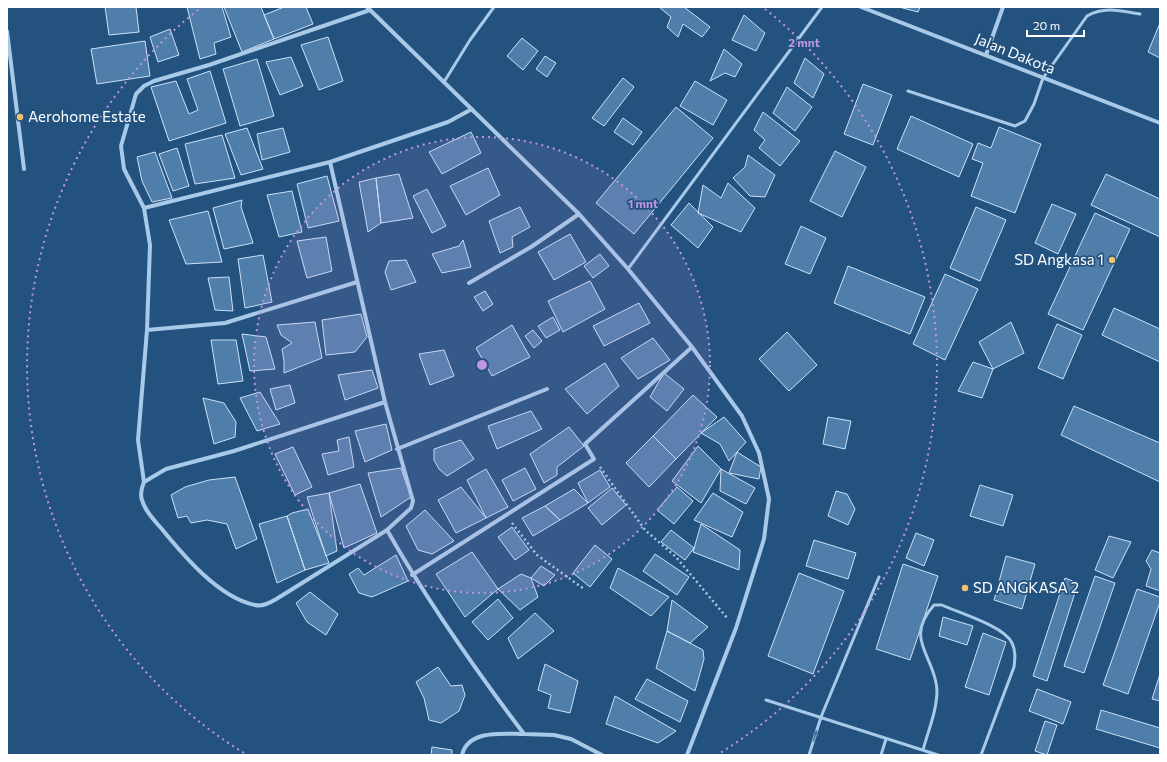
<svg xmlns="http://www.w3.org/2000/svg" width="1167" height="762" font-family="Commissioner,sans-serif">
  <rect width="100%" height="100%" fill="#23527f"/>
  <path fill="#507eaa" stroke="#cce1f5" d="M105 7H136L139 32 109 35Z
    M187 7H222L231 37 214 43 216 54 200 59Z
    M224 7H261L274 39 242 52Z
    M284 7H306L313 24 274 39 264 15Z
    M659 7H684L710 27 702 37 683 24 678 37 667 27 671 17Z
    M899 7H920L918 12Z
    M744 15 765 33 756 51 732 40Z
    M1160 23V58L1148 52Z
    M170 29 179 55 158 62 150 37Z
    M328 37 343 81 319 90 301 45Z
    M522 38 538 51 523 70 507 56Z
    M145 41 150 76 97 84 91 49Z
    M724 49 742 64 735 77 725 73 710 81Z
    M545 56 556 63 547 77 536 69Z
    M291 57 303 86 280 95 266 62Z
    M805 58 824 74 813 98 794 83Z
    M257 59 274 116 240 126 223 69Z
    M210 71 226 123 169 141 151 87 176 81 189 114 198 110 187 79Z
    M623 78 634 87 604 126 592 118Z
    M695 81 727 100 713 125 680 106Z
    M863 84 892 95 873 145 844 134Z
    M787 87 812 107 795 131 773 113Z
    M676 107 713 138 634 234 596 203Z
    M763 112 800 141 780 166 759 148 765 140 754 130Z
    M911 116 973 144 959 177 897 149Z
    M623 118 642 132 633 145 614 132Z
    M999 127 1041 144 1015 213 971 196 983 163 972 159 978 143 991 148Z
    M247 128 263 169 241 175 225 134Z
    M283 128 290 152 262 160 257 134Z
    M471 132 481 153 442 174 429 152Z
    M222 135 235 178 195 184 185 144Z
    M177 148 189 186 173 191 159 154Z
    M835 151 866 167 842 217 810 201Z
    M155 152 172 198 152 202 142 181 137 157Z
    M748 155 775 175 765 197 750 196 733 178 745 167Z
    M488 168 500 195 466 215 450 186Z
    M399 174 413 218 381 223 376 178Z
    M1106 174 1160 199V237L1091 205Z
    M327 176 339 221 308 228 297 184Z
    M376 178 381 223 368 232 359 182Z
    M728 183 755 208 741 232 698 213 703 185 721 198Z
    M427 189 446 226 432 233 413 196Z
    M292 191 302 232 279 237 267 195Z
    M242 200 241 207 253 243 224 249 213 208Z
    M689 203 713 227 698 248 671 225Z
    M1052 204 1076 214 1058 254 1035 243Z
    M520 207 530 227 512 237 513 247 500 253 489 221Z
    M976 207 1006 220 980 281 950 268Z
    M208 211 222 262 186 264 169 220Z
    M1095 213 1130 229 1083 330 1048 314Z
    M801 226 826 238 810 274 785 264Z
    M570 234 586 262 554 280 538 252Z
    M326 237 332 271 307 278 297 241Z
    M463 240 471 267 442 273 432 254 459 246Z
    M600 254 609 266 593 278 584 266Z
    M263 255 272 302 245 308 238 259Z
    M406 260 416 282 391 290 385 272 389 261Z
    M848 266 925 297 910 334 834 303Z
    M945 274 978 289 945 360 913 344Z
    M229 277 233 311 215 310 208 278Z
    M590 281 605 309 563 332 548 301Z
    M485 291 493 304 483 311 474 297Z
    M639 303 650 323 604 346 593 326Z
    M1114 308 1160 329V362L1102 335Z
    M361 314 367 337 355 352 326 355 322 320Z
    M553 317 560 330 546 338 538 326Z
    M315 322 322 358 284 373V361L282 349 292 343 281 335 277 325Z
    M1011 322 1024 353 993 369 979 342Z
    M1057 324 1082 335 1063 379 1038 368Z
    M512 325 530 357 492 376 476 348Z
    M533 330 542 341 534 348 525 336Z
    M787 332 817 365 789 391 759 359Z
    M242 334 266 337 275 369 250 371Z
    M653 338 670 360 638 379 621 358Z
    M211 340H236L243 381 218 384Z
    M444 350 454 376 430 385 419 354Z
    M973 362 993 369 982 398 958 391Z
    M605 363 619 386 587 414 565 389Z
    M372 370 378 388 345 400 338 375Z
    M664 373 684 389 667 411 650 397Z
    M290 385 295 403 276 410 270 389Z
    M260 392 280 424 257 431 240 398Z
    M693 395 717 417 676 459 653 436Z
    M203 398 224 403 236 422 235 437 214 444Z
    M1074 406 1160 443V482L1061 435Z
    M531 411 542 429 497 449 488 426Z
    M724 417 746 442 729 461 720 444 701 433Z
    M828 417 851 421 845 449 823 444Z
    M386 424 392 450 365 462 355 431Z
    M569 427 584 446 557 467V475L544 483 530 454Z
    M653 436 676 459 649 487 626 463Z
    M349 437 354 467 328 475 322 454 339 451 337 440Z
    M461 440 474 459 447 476 439 469 434 460V449Z
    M698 446 721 469 701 503 672 481Z
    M293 447 312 487 295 495 275 454Z
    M737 452 761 467 759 479 729 473Z
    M401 468 411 497 381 517 368 473Z
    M525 468 536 489 513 501 502 480Z
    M486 469 508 507 486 518 467 480Z
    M721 469 755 488 746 504 720 491Z
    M600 470 610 487 588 503 578 483Z
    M235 477 257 539 236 549 227 524 207 520 191 523 187 516 178 518 171 495 185 487 209 480Z
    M360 484 377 533 344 548 329 493Z
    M980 485 1013 495 1003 526 970 516Z
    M461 487 486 518 456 533 438 500Z
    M677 487 693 501 674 524 657 510Z
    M612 488 626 505 602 525 588 508Z
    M574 489 588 503 560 520 545 506Z
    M836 491 847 494 855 509 848 525 828 516Z
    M329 493 337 551 326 556 307 497Z
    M713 493 743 512 732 537 694 520Z
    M545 506 560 520 533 536 522 518Z
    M308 509 329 563 305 570 287 516 292 513Z
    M425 510 454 541 432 554 418 550 406 526Z
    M287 516 305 570 277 583 259 524Z
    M701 524 740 550 739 570 693 552Z
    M512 527 529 550 515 560 498 537Z
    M671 530 694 548 685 560 661 542Z
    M916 533 934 540 924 566 906 558Z
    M1109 536 1131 542 1113 578 1095 570Z
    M814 540 856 553 848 579 806 566Z
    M595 545 612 559 590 587 573 573Z
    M1152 550 1160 553V591L1146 586 1151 569 1146 561Z
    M472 552 498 589 465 617 436 574Z
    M655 554 689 577 677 595 643 571Z
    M396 555 408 581 372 597 359 593 349 574 358 568 364 575Z
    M1006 556 1035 564 1022 609 994 600Z
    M903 564 938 576 910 660 876 649Z
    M541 566 555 575 544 586 531 578Z
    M618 568 669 597 651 616 610 588Z
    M799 573 844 591 813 674 768 656Z
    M521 574 531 578 538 597 520 610 498 589Z
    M1095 576 1115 583 1084 673 1064 666Z
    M1065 578 1078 583 1047 681 1033 676Z
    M1137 589 1160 597V602L1128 694 1103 685Z
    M310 592 338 614 326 635 307 622 296 603Z
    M498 599 513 618 488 640 472 622Z
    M672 600 708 627 690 643 667 631Z
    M535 613 554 631 518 659 508 638Z
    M943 617 973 626 967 645 939 636Z
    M667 631 703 650 704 659 695 691 656 668Z
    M983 633 1006 642 989 695 965 687Z
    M545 664 578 681 570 713 548 708 551 695 538 690Z
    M438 667 451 686 462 685 465 695 459 711 441 723 429 720 424 698 416 682Z
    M1160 674V701L1152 699Z
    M647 679 688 701 680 722 635 699Z
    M1037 689 1071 702 1063 724 1029 711Z
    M615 696 676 731 658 743 606 724Z
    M1101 710 1160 728V748L1096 729Z
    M1045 721 1057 725 1047 755 1035 751Z
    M432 747 452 750V755H431Z"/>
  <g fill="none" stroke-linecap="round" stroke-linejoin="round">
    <path stroke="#a8c9e7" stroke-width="2.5" stroke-dasharray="2 3" stroke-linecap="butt" d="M600 467 645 530 676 557 728 619
      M512 523 537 555 584 589"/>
    <path stroke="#a8c9e7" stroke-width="3" d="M444 82 470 40 494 7
      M908 91 1015 126 1025 121 1034 104 1043 78 1087 16C1105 6 1121 11 1140 14
      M628 269 822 7
      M766 700 938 755
      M923 750C928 731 937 711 937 690 935 655 903 640 934 605H942C959 613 1004 626 1012 643 1016 651 1015 659 1014 667L981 755
      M809 755 821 717 879 577
      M881 755 886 739"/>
    <path stroke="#a8c9e7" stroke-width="4" d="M367 7 579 214 628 269 692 347 742 416 759 453 769 499 764 539 736 628 687 755
      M861 7 1160 123
      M7 31 24 169
      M986 55 1003 7
      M330 162 385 402 413 501 411 508 387 530C428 602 474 668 524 734L554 735 571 739 602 755
      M144 208 330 162 448 122 472 109
      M469 283 531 247 579 214
      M147 330 225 323 357 282
      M385 402 234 451 166 469 144 482C141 489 140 494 142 500 145 511 154 520 161 528 183 555 219 598 255 605 263 607 271 602 278 598L387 530
      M397 449 547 389
      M144 482 138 440 147 330 150 245 144 208 124 169 121 146 136 94 144 86 154 81 209 65 370 10
      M412 575 594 459 585 444 692 347
      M462 755C468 729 504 734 524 734"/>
  </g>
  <defs><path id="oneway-solid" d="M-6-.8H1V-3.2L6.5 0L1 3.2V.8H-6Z"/></defs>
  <use fill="#4b769e" href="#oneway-solid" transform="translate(815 736) rotate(-73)"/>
  <circle cx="482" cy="365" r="228" fill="#bd96df" fill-opacity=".12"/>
  <g fill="none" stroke="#bd96df" stroke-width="2" stroke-dasharray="2 4">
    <circle cx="482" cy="365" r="228"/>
    <path d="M244 753A455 455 0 0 1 199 9M765 9A455 455 0 0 1 720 753"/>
  </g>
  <g fill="#f2c26b" stroke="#23527f" stroke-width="1.5">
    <circle cx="20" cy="117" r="4"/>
    <circle cx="1112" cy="260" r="4"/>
    <circle cx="965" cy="588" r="4"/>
  </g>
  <g text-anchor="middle" stroke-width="3.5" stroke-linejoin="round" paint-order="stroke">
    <g font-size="15" fill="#fff" stroke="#23527f">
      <text transform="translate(1015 54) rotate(22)" y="5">Jalan Dakota</text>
    </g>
    <g font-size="15" fill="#fff" stroke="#23527f" text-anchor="start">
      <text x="28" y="122">Aerohome Estate</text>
      <text x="1104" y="265" text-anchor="end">SD Angkasa 1</text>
      <text x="973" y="593">SD ANGKASA 2</text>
    </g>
  </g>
  <circle cx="482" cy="365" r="6" fill="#bd96df" stroke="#23527f" stroke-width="2"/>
  <g font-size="12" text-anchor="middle" font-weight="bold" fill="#bd96df" stroke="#23527f" stroke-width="3.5" stroke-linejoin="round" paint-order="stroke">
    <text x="804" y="47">2 mnt</text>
    <text x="643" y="208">1 mnt</text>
  </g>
  <rect width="1167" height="762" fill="none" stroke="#ffffff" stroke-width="16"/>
  <path d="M1027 30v6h57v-6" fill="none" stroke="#ffffff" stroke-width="2"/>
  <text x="1033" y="30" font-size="12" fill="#ffffff" stroke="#23527f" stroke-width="3" paint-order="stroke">20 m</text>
</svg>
